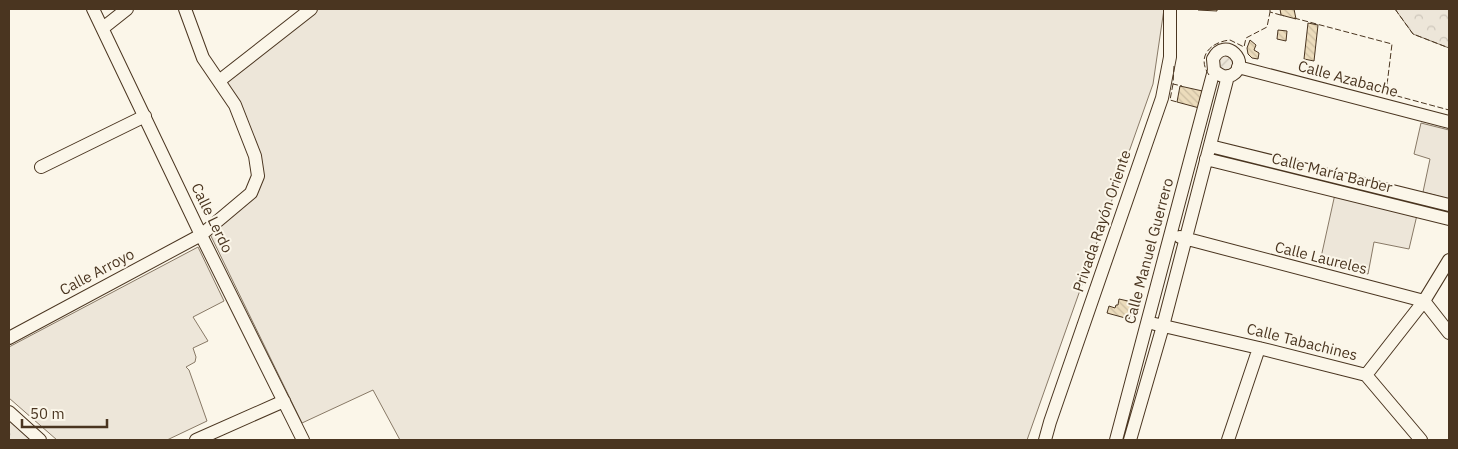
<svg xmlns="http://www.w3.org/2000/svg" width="1458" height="449" font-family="'IBM Plex Sans',sans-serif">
  <defs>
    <pattern id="forest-crowns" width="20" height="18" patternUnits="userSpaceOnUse" patternTransform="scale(1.25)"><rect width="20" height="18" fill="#ede6d9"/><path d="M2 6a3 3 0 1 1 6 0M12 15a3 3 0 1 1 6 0" fill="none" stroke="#cdc6ba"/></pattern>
    <pattern id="garden-furrows" width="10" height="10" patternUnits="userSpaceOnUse" patternTransform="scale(1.25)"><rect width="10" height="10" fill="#ede6d9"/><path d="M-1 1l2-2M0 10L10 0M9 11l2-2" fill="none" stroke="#cdc6ba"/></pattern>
    <pattern id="building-back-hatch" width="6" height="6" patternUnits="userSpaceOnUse" patternTransform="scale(1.25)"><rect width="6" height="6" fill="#ecdcbc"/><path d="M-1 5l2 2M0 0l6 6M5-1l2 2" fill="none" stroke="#ccbda1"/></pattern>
  </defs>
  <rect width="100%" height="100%" fill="#fbf6e9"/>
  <path fill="#ede6d9" stroke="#887966" d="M313 9H1164L1153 84 1027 440H400L373 390 302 423 209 232 250 196 255 150 218 83Z
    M1421 123 1449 130V199L1423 192 1430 159 1414 154Z
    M1335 194 1417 215 1409 249 1374 242 1368 274 1320 262Z
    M198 247 224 301 193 317 208 341 193 348 196 357 195 362 186 367 189 370 207 421 167 440H57L9 398V347Z"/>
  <path fill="url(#forest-crowns)" stroke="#887966" d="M1395 9H1449V48L1413 34Z
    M9 418 35 440H9Z"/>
  <path fill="url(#garden-furrows)" stroke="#887966" d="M1224 55 1234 57 1232 70 1224 71 1219 67V58Z"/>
  <path fill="url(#building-back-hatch)" stroke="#4a3520" d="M1198 9H1217V11L1198 10Z
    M1280 9H1294L1296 19 1281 15Z
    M1308 23 1318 25 1314 61 1304 59Z
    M1278 30 1287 31 1286 41 1277 39Z
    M1250 40 1256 45 1254 50 1259 53 1258 59 1252 58 1248 54 1247 48Z
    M1180 86 1207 92 1203 109 1177 102Z
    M1119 299 1137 303V307L1135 308 1139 310 1137 315 1131 313 1129 319 1107 313 1109 306 1115 308 1116 305H1118Z"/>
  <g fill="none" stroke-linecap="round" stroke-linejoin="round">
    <defs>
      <path id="minor" d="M93 9 201 235 303 440
        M103 28 127 9
        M1238 67 1449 122
        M219 81 311 9
        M1210 146 1449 205
        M1206 159 1449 219
        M41 167 145 116
        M1180 237 1424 301 1449 333
        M1155 324 1259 348 1366 375 1421 440
        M9 338 201 235 251 193 258 176 255 156 235 105 203 58 185 9
        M1366 375 1424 301 1449 260
        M9 412 40 440
        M196 440 284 401
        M1045 440 1050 422 1162 98 1170 57V9
        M1116 440 1214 70 1213 59C1225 35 1252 63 1232 75 1225 79 1219 75 1214 70
        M1130 440 1163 326 1228 76
        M1228 440 1259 348"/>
    </defs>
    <use href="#minor" stroke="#4a3520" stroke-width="14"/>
    <use href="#minor" stroke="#fbf6e9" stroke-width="12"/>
    <path stroke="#4a3520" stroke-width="1" stroke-dasharray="6 2.5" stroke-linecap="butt" d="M1270 9V12L1284 16
      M1395 9 1413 34 1449 48
      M1294 18 1392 44 1386 93 1449 110V105
      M1174 66 1173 84 1182 86
      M1209 75C1196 56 1211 42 1230 40L1244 47 1246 38 1267 27 1270 12
      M1173 84 1170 100 1177 102"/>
  </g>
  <g text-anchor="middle" stroke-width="4" stroke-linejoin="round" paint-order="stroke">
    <g font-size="15" fill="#4a3520" stroke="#fbf6e9">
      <text transform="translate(1348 79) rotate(15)" y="5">Calle Azabache</text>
      <text transform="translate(1332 173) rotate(14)" y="5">Calle María Barber</text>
      <text transform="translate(212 218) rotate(64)" y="5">Calle Lerdo</text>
      <text transform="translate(1102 221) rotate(-71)" y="5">Privada Rayón Oriente</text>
      <text transform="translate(1149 251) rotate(-75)" y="5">Calle Manuel Guerrero</text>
      <text transform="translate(1321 258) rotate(14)" y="5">Calle Laureles</text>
      <text transform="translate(97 272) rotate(-28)" y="5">Calle Arroyo</text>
      <text transform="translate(1302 342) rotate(14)" y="5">Calle Tabachines</text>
    </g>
  </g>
  <rect width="1458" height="449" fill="none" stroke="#4a3520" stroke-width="20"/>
  <path d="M22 419v8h85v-8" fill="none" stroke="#4a3520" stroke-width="2.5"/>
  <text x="30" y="419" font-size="15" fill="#4a3520" stroke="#fbf6e9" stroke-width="4" paint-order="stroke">50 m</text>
</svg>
